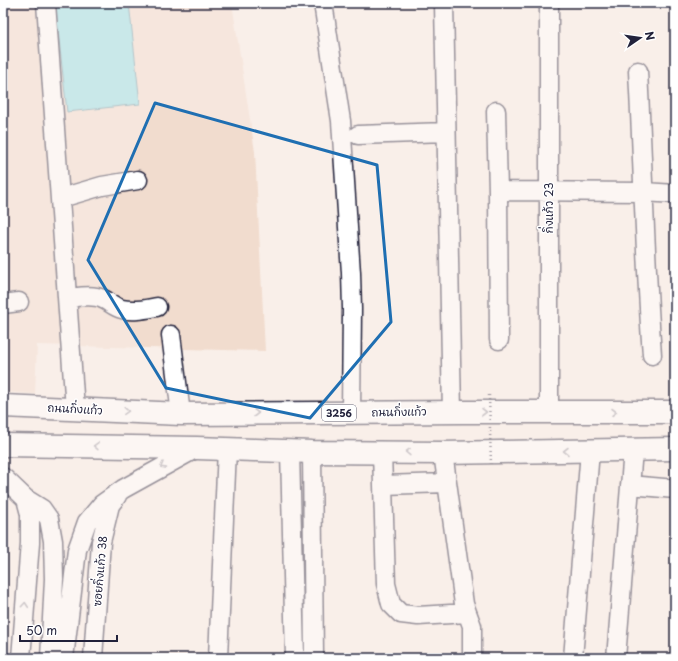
<svg xmlns="http://www.w3.org/2000/svg" width="678" height="661" font-family="'Playpen Sans','Playpen Sans Thai',sans-serif">
  <rect width="100%" height="100%" fill="#f9efe9"/>
  <filter id="ink" filterUnits="userSpaceOnUse"><feTurbulence type="fractalNoise" baseFrequency=".025" numOctaves="2"/><feDisplacementMap in="SourceGraphic" scale="8" xChannelSelector="R" yChannelSelector="G"/><feConvolveMatrix kernelMatrix="1 2 1 2 8 2 1 2 1" color-interpolation-filters="sRGB"/></filter>
  <g filter="url(#ink)">
    <path fill="#f1dcce" d="M3 3H232L255 152 265 351 37 345 35 394 3 392Z"/>
    <path fill="#8edfe8" stroke="#6393a3" d="M55 3H129L140 104 67 112Z"/>
    <g fill="none" stroke-linecap="round" stroke-linejoin="round">
      <defs>
        <path id="minor" d="M46 3 75 409
          M323 3 341 121 351 273 352 309 351 413
          M444 3 452 412
          M638 71C643 166 645 260 652 355
          M496 111 498 191 499 340
          M358 135 446 132
          M498 191 644 192 675 194
          M61 198 102 186 138 180
          M68 298C78 297 93 294 103 299 110 302 114 307 122 309 134 312 146 309 157 307
          M3 304 19 302
          M171 335 181 414
          M549 412V3
          M290 451 295 658
          M312 452 314 658
          M382 452 386 584 391 604 401 614 418 616 467 613
          M443 453 464 604 472 626V658
          M3 477 26 499 42 509 49 519 53 541 54 579 50 658
          M383 485 447 483
          M630 485 675 489
          M21 658 30 543V514L26 499
          M64 658 77 550 87 522 102 504 123 489 197 448
          M93 658 101 542 110 505 117 496
          M218 658 227 449
          M573 658 590 451
          M616 658 633 450"/>
        <path id="major" d="M3 406 181 414 463 412H675
          M3 445 197 448 312 452 443 453 675 449"/>
      </defs>
      <use href="#minor" stroke="#22223b" stroke-width="21"/>
      <use href="#major" stroke="#22223b" stroke-width="25"/>
      <use href="#minor" stroke="#fff" stroke-width="18"/>
      <use href="#major" stroke="#fff" stroke-width="22"/>
      <path stroke="#22223b" stroke-width="2.5" stroke-dasharray="1 3" stroke-linecap="butt" d="M489 395 491 464"/>
    </g>
    <defs><path id="oneway-chevron" d="M-2-3.5L2.5 0L-2 3.5" fill="none" stroke-width="1.6" stroke-linecap="round" stroke-linejoin="round"/></defs>
    <g stroke="#9c9ca7">
      <use href="#oneway-chevron" transform="translate(126 411) rotate(3)"/>
      <use href="#oneway-chevron" transform="translate(484 412)"/>
      <use href="#oneway-chevron" transform="translate(614 412)"/>
      <use href="#oneway-chevron" transform="translate(256 413)"/>
      <use href="#oneway-chevron" transform="translate(96 446) rotate(-179)"/>
      <use href="#oneway-chevron" transform="translate(566 451) rotate(180)"/>
      <use href="#oneway-chevron" transform="translate(408 452) rotate(-179)"/>
      <use href="#oneway-chevron" transform="translate(163 466) rotate(151)"/>
      <use href="#oneway-chevron" transform="translate(25 605) rotate(-85)"/>
    </g>
  </g>
  <path d="M0 0H678V661H0ZM155 103 377 165 391 322 310 418 166 388 88 260Z" fill="#f9efe9" fill-opacity=".55" fill-rule="evenodd"/>
  <path fill="none" stroke="#1f6fb2" stroke-width="3" stroke-linejoin="round" d="M155 103 377 165 391 322 310 418 166 388 88 260Z"/>
  <g text-anchor="middle" stroke-width="3" stroke-linejoin="round" paint-order="stroke">
    <rect fill="#fff" stroke="#646476" stroke-width="1" x="322" y="405" width="34" height="16" rx="3"/>
    <g font-size="10" font-weight="bold" fill="#22223b">
      <text x="339" y="417">3256</text>
    </g>
    <g font-size="11" fill="#22223b" stroke="#fff">
      <text transform="translate(549 208) rotate(-90)" y="4">กิ่งแก้ว 23</text>
      <text transform="translate(75 409) rotate(3)" y="4">ถนนกิ่งแก้ว</text>
      <text transform="translate(399 412) rotate(-1)" y="4">ถนนกิ่งแก้ว</text>
      <text transform="translate(100 571) rotate(-85)" y="4">ซอยกิ่งแก้ว 38</text>
    </g>
  </g>
  <rect width="678" height="661" fill="none" stroke="#fff" stroke-width="16"/>
  <rect x="8" y="8" width="662" height="645" fill="none" stroke="#22223b" stroke-width="1.5" filter="url(#ink)"/>
  <g transform="translate(640 38) rotate(77)" stroke="#ffffff" stroke-width="3" paint-order="stroke">
  <path d="M0-3L7 15L0 10L-7 15Z" fill="#22223b"/>
  <text y="-6" font-size="11" font-weight="bold" text-anchor="middle" fill="#22223b">N</text>
  </g>
  <path d="M20 635v6h97v-6" fill="none" stroke="#22223b" stroke-width="2"/>
  <text x="26" y="635" font-size="12" fill="#22223b" stroke="#ffffff" stroke-width="3" paint-order="stroke">50 m</text>
</svg>
